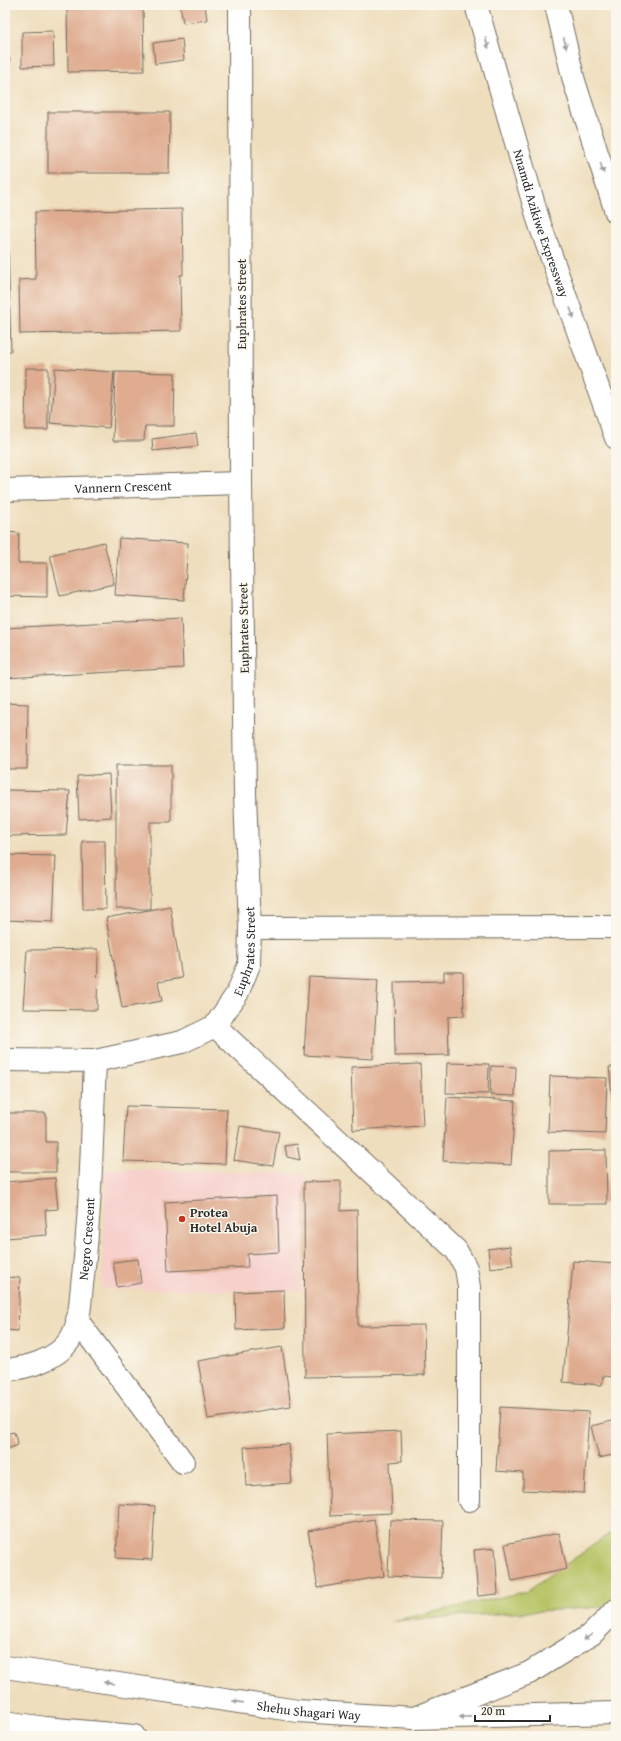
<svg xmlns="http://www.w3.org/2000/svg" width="621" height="1741" font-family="'Gentium Book Plus',serif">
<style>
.built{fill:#f7d0cc}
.green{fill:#b7c466;stroke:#717848}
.building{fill:#dfac90}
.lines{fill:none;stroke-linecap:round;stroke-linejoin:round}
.minor-casing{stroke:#706a5e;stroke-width:24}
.major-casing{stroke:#706a5e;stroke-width:24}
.highway-casing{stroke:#706a5e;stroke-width:24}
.minor{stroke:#fff;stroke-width:22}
.major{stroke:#fff;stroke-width:22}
.highway{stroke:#fff;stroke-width:22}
.oneway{fill:#a0a0a0}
.poi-dot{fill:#c8321e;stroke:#fbf7ec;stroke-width:1.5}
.labels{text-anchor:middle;stroke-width:3;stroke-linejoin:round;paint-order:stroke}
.street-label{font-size:13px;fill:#2b2b2b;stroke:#fbf7ec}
.poi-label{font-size:13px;font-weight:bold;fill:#2b2b2b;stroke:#fbf7ec;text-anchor:start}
</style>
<rect width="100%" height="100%" fill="#fbf7ec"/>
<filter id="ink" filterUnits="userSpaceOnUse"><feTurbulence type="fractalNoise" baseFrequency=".025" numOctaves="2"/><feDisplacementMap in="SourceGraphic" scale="8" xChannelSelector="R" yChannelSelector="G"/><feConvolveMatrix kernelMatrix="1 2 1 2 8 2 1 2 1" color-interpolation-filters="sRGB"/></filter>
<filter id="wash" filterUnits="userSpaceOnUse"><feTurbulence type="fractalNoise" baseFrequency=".012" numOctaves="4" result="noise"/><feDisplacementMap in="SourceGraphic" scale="16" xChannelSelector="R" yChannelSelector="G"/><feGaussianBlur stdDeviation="0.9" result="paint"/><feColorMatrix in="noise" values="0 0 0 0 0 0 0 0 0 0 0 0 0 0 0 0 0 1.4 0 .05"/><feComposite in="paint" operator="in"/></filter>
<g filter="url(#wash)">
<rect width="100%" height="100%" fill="#efdebd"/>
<!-- built -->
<path class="built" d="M106,1169L305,1174L302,1291L102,1289Z"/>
<!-- green -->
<path class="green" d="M616,1529V1606L392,1621L528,1591Z"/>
<g id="blocks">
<!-- building -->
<g class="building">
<path d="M67,5H143L144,71L68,72Z"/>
<path d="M180,5H205L207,20L183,23Z"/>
<path d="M53,31L54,66L22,67V32Z"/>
<path d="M182,39L184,60L155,64L153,43Z"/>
<path d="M5,51L10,60L5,63Z"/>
<path d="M48,112H170L169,173H48Z"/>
<path d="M5,206H7L11,351L5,352Z"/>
<path d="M182,209L183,275H180L181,331L20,334L19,280L36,279L35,212Z"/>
<path d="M26,368H48V430H25Z"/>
<path d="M55,368L114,372L109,428L50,423Z"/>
<path d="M115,372L175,373L174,426H145L144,441H113Z"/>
<path d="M196,433L198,446L153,451L152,439Z"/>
<path d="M5,532L19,533L18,563H47V597L5,596Z"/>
<path d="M119,538L188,543L184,600L115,595Z"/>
<path d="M104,542L114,584L60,596L50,555Z"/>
<path d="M181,618L183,668L5,678V628Z"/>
<path d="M5,703L28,704L27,769H5Z"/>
<path d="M116,765H171V822H150V909H116Z"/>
<path d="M109,774L111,817L79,819L77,776Z"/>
<path d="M5,790L70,791L66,835L5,836Z"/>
<path d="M82,841H105L106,909H83Z"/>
<path d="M5,855L56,856L53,922L5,920Z"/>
<path d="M170,906L182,978L158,982L162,1001L122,1008L106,918Z"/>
<path d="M98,949L97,1010L23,1009L27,950Z"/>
<path d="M444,972H463L464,1016L448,1017L449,1055L395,1056L394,982L444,981Z"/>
<path d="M309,977L378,980L373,1059L304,1055Z"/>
<path d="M447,1063L489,1064L488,1094L446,1093Z"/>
<path d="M420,1064L423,1126L353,1130L351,1067Z"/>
<path d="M491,1066L516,1067L515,1096L490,1095Z"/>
<path d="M609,1067H616V1123H615Z"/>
<path d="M550,1076L607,1078L605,1134L548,1132Z"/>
<path d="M447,1097L515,1101L511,1165L443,1161Z"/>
<path d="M126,1106L227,1109L225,1164L123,1161Z"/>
<path d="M5,1113H46V1142H56V1172H5Z"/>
<path d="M240,1126L279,1132L273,1166L234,1160Z"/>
<path d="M297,1144L300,1160L287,1157L285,1146Z"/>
<path d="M606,1150L607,1204H549V1151Z"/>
<path d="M55,1178L58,1209L45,1210L47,1235L5,1238V1182Z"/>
<path d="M341,1181V1211L357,1210L358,1326L424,1325L425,1375L305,1377L304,1182Z"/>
<path d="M277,1196L279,1252L247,1254L248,1267L168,1271L165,1202Z"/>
<path d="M510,1246L513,1265L490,1268L488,1249Z"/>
<path d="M138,1259L141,1283L117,1287L113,1262Z"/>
<path d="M573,1261L616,1264V1377L603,1376L602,1385L563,1382Z"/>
<path d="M5,1277L20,1278L18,1331L5,1330Z"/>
<path d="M284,1290L285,1328L236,1330L235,1292Z"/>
<path d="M282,1347L291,1406L208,1419L198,1361Z"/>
<path d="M500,1407L589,1412L584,1493L523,1490V1473L496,1471Z"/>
<path d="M616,1420V1466H615L613,1455L599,1458L591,1426Z"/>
<path d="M401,1431L402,1461L390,1462L392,1513L330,1516L327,1434Z"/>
<path d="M14,1432L18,1445L5,1450V1434Z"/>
<path d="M289,1444L292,1483L246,1486L244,1447Z"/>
<path d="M119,1504L155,1506L152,1560L116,1558Z"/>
<path d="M374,1519L384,1576L318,1588L308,1531Z"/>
<path d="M390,1520L443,1521L441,1578L388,1576Z"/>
<path d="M559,1533L567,1569L512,1581L505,1544Z"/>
<path d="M495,1548L498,1594L478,1596L474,1550Z"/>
</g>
</g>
</g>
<g filter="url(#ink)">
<use href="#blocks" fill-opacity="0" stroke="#706a5e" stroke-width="1"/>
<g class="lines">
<!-- minor casing -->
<g class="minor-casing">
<g id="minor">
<path id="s1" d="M5,490L241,483"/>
<path d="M250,928L616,927"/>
<path d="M215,1026L456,1250L466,1268L469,1287V1500"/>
<path id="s2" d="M5,1060L95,1061L182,1042L215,1026L237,994L249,965L250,928L245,794L241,483L240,5"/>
<path d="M77,1320L183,1462"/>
<path id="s3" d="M5,1370C27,1368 56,1360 69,1341C80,1326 80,1303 82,1285C91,1211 92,1136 95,1061"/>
</g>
</g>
<!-- major casing -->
<g class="major-casing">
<g id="major">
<path id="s4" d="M5,1667L298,1711L414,1718L616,1713"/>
<path d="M5,1722L45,1728L134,1736"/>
</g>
</g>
<!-- highway casing -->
<g class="highway-casing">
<g id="highway">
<path id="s5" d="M476,5L539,222L616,438"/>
<path d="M556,5L574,81L616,212"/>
<path d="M414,1718L529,1673L592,1634L616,1610"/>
</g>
</g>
<!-- minor -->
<use href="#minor" class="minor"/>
<!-- major -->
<use href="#major" class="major"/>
<!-- highway -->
<use href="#highway" class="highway"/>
</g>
<!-- one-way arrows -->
<defs><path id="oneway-solid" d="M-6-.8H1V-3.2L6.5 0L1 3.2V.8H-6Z"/></defs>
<g class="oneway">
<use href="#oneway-solid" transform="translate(487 43) rotate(74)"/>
<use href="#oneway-solid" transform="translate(565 43) rotate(77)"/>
<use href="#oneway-solid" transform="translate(602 168) rotate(72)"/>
<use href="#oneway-solid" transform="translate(572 313) rotate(70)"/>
<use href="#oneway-solid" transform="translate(588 1637) rotate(146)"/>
<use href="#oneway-solid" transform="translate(109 1683) rotate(-171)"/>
<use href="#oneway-solid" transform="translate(238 1702) rotate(-172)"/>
<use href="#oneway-solid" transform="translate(465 1717) rotate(179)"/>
</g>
</g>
<!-- markers -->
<circle class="poi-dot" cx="182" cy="1219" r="4"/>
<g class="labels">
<!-- street labels -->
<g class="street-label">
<text dy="5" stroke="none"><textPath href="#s5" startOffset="228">Nnamdi Azikiwe Expressway</textPath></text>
<text transform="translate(241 304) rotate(-90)" y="5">Euphrates Street</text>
<text dy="5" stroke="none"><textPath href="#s1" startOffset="118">Vannern Crescent</textPath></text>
<text transform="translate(243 628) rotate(-91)" y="5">Euphrates Street</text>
<text dy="5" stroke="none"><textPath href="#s2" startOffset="299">Euphrates Street</textPath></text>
<text dy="5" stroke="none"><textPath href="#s3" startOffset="177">Negro Crescent</textPath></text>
<text dy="5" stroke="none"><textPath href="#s4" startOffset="307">Shehu Shagari Way</textPath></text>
</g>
<!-- poi labels -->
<g class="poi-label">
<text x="190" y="1217">Protea<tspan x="190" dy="15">Hotel Abuja</tspan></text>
</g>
</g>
<!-- margin -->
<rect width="621" height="1741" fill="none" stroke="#fbf7ec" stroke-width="20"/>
<!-- scale -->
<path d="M475 1715v6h75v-6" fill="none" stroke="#2b2b2b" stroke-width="2"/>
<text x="481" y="1715" font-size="12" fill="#2b2b2b" stroke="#fbf7ec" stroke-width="3" paint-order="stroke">20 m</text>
</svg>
